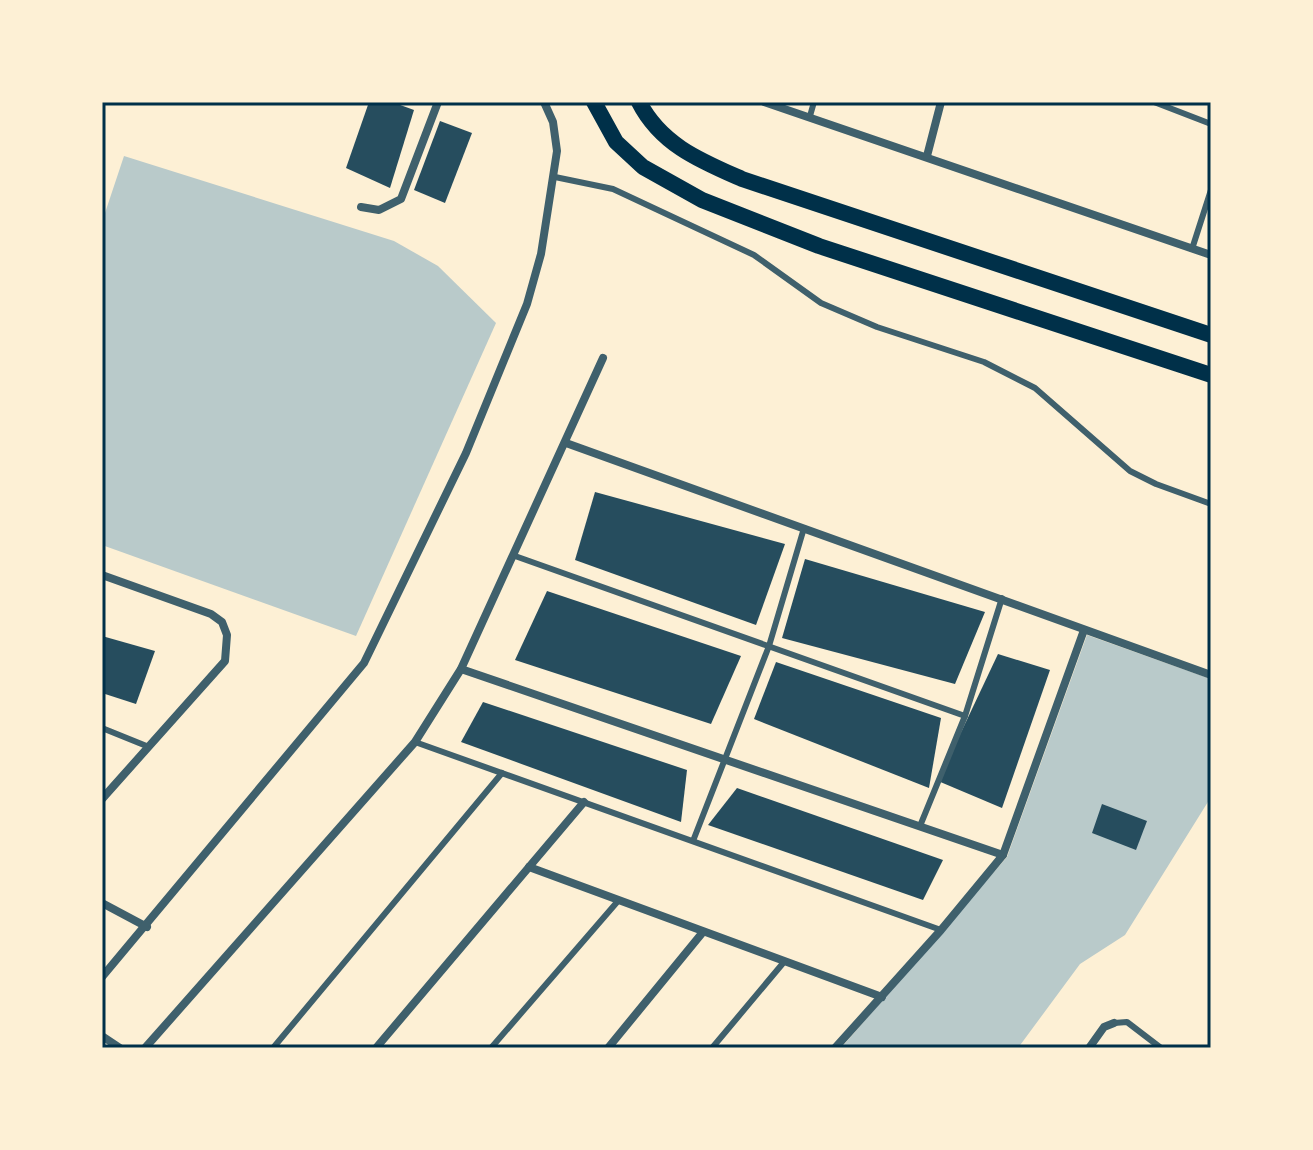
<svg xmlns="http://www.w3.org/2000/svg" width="1313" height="1150" font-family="'Titillium Web',sans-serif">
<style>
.green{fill:#b9caca}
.building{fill:#264d5e}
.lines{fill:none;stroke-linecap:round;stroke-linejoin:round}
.service{stroke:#3f606c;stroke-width:6}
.minor{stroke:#3f606c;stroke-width:8}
.secondary{stroke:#003049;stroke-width:16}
.neatline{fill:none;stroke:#003049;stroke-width:3}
</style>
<rect width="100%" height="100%" fill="#fdf0d5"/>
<!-- green -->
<g class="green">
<path d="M124,156L394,241L438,266L496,323L356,636L102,545V222Z"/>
<path d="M1087,635L1211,679V797L1125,935L1080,964L1018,1048H841L1007,857Z"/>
</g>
<!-- building -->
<g class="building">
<path d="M369,102H392L414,110L390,188L346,168Z"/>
<path d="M440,121L472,133L445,203L414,190Z"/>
<path d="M595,492L785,544L756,625L575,560Z"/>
<path d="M805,559L985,612L955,684L782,638Z"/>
<path d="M547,591L741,656L711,724L515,660Z"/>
<path d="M102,636L155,651L136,704L102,693Z"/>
<path d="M998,654L1050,670L1002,808L938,781Z"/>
<path d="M776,662L941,718L929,788L754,719Z"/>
<path d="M483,702L687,770L681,822L461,742Z"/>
<path d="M737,788L943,860L923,900L708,825Z"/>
<path d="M1102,804L1147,821L1136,850L1092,833Z"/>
</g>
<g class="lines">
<!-- service -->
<g class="service">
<path d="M1154,102L1211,124"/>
<path d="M810,116L814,102"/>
<path d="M555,177L613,189L754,255L821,303L877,327L984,362L1035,388L1130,471L1156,484L1211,504"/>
<path d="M1192,249L1211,190"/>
<path d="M515,556L965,716"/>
<path d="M102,728L149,747"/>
<path d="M415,742L941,930"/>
<path d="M920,826L965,716L1002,598"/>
<path d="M693,841L769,646L804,528"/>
<path d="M1114,1023L1127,1022L1161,1048"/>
<path d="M273,1048L502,773"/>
<path d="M491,1048L618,901"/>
<path d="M712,1048L784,962"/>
</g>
<!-- minor -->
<g class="minor">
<path d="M764,102L1211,255"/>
<path d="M927,156L941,102"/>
<path d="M361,207L379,210L401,199L438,102"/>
<path d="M566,443L1211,675"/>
<path d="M102,575L211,614L222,622L227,635L225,661L102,799"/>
<path d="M461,669L1003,855"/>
<path d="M529,867L882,997"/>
<path d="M102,903L147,927"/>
<path d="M102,977L364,663L466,453L527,304L541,254L557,151L553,122L544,102"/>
<path d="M102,1036L120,1048"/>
<path d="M145,1048L415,742L461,669L603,358"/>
<path d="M376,1048L584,802"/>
<path d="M608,1048L703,932"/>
<path d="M835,1048L941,930L1003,855L1084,630"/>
<path d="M1089,1048L1104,1027L1114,1023"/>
</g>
<!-- secondary -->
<g class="secondary">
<path d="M594,102L616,142L643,167L702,200L819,246L1211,375"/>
<path d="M639,102C661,145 701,161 742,179L1211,335"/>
</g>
</g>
<!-- border -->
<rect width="1313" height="1150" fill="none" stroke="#fdf0d5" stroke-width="208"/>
<rect x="104" y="104" width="1105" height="942" class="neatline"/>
</svg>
